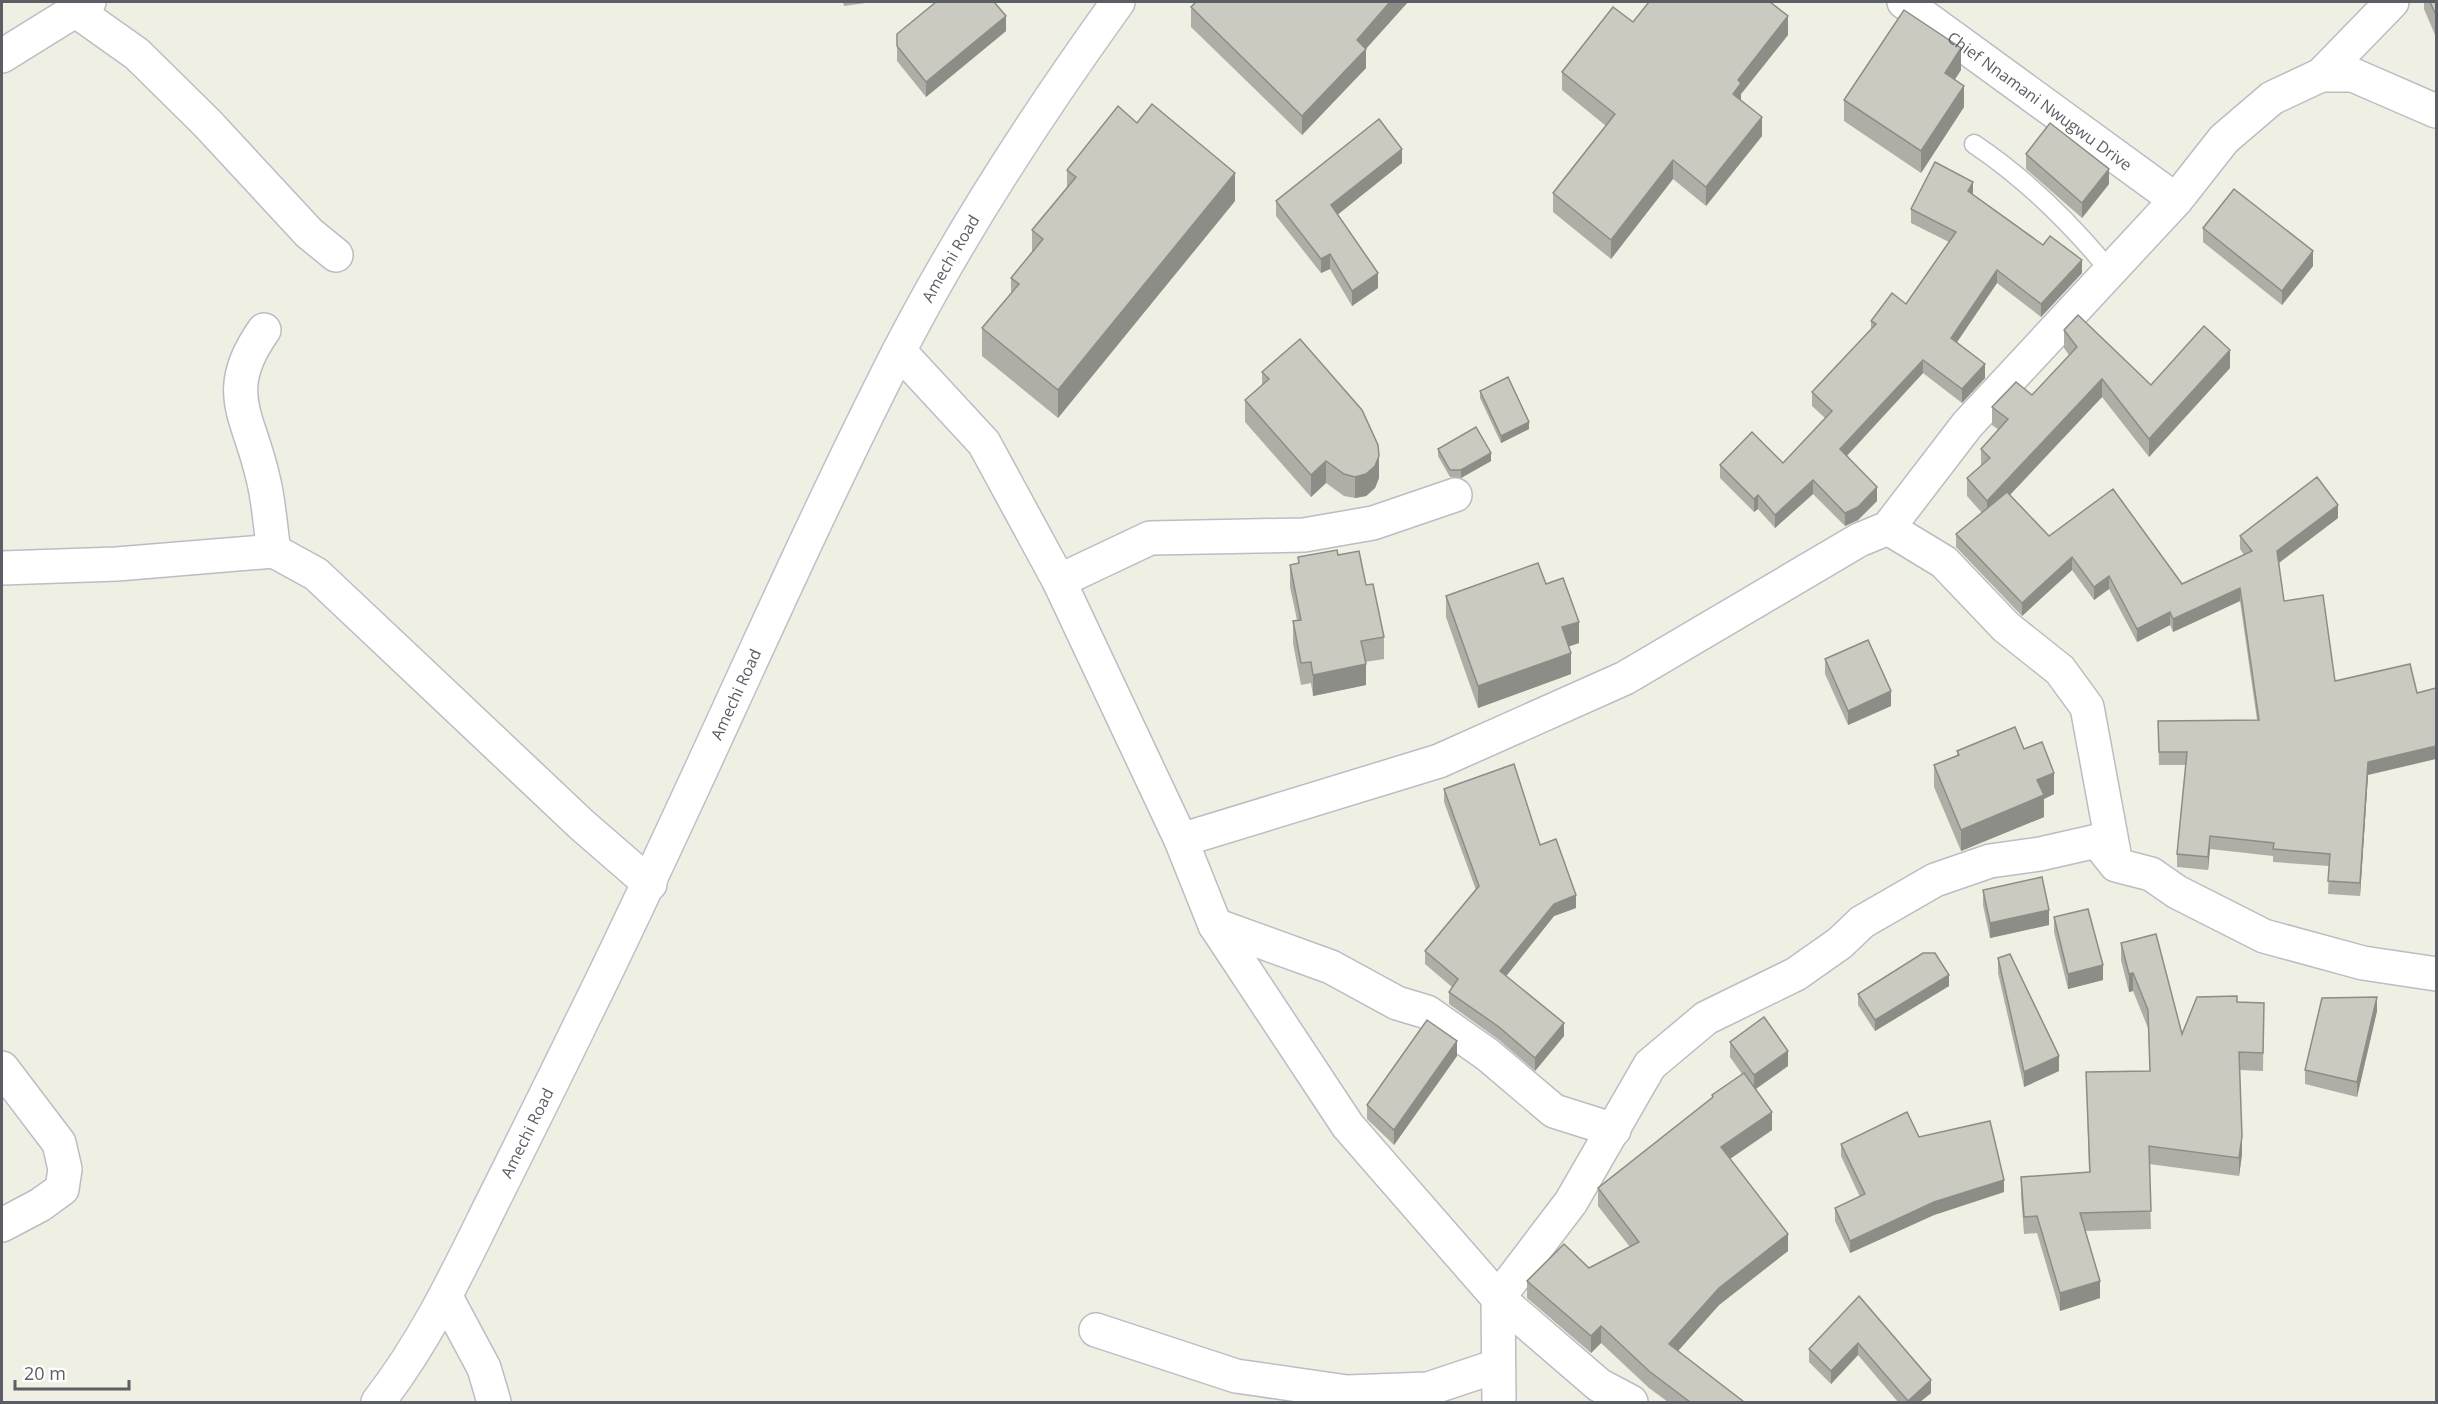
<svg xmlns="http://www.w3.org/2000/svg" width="2438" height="1404" font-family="'Open Sans',sans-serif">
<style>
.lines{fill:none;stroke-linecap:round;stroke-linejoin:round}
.service-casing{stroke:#bcbdc3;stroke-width:21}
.minor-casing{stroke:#bcbdc3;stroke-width:36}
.secondary-casing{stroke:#bfc0c8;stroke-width:36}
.service{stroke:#fff;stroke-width:18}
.minor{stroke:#fff;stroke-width:33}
.secondary{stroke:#fff;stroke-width:33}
.wall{fill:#aeaea6}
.shaded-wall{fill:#8d8d87}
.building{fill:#cacac1;stroke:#8d8d87;stroke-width:1.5}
.labels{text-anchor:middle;stroke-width:5;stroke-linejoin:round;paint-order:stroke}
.street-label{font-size:16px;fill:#5c5e65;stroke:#fff}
</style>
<rect width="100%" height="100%" fill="#efefe4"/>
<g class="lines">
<!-- service casing -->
<g class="service-casing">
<path id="service" d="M1974,144C2026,179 2070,222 2110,271"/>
</g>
<!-- minor casing -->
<g class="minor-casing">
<g id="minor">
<path id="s1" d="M1904,2L2176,200"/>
<path d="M75,10L137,54L207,123L309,233L336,255"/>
<path d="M2,56L89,2"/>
<path d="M2321,75H2353L2436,111"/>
<path d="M264,330C220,392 249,415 263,478C269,501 270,526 274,551"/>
<path d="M899,351L984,443L1059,581L1181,840L1215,925L1348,1126L1498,1298L1599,1385L1631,1402"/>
<path d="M1888,528L1944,562L2006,627L2060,670L2087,707L2116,864"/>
<path d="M2,568L117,564L274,551L316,574L582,825L650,884"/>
<path d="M1059,581L1150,538L1304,535L1373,523L1455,495"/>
<path d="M1181,840L1439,761L1625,678L1859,540L1888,528L1967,425L2176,200L2224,139L2272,98L2321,75L2392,2"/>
<path d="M1215,925L1331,967L1397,1003L1427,1012L1488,1055L1554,1111L1614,1130"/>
<path d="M2,1068L59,1143L65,1169L62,1189L40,1205L2,1225"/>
<path d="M446,1297L484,1368L494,1402"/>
<path d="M1096,1330L1236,1376L1347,1392L1428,1389L1497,1366"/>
<path d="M1499,1402L1498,1298L1571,1202L1650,1065L1706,1018L1796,974L1840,943L1862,922L1935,880L1990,861L2040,854L2097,841L2116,865L2151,874L2177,892L2264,936L2363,963L2436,974"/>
</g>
</g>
<!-- secondary casing -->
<g class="secondary-casing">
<g id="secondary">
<path id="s2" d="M378,1402C424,1343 456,1276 489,1209C520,1147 551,1085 581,1023C691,802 786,573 898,353C961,231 1038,113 1118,2"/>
</g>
</g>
<!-- service -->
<use href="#service" class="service"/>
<!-- minor -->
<use href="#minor" class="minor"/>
<!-- secondary -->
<use href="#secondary" class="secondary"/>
</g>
<!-- wall -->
<g class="wall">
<path d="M843,2H873L844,6Z"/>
<path d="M1196,2H1408L1366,49V68L1302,135L1191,27V7Z"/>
<path d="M2424,2H2436V37L2424,9Z"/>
<path d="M1633,22L1788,35L1741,94V101L1762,136L1706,206L1673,179L1611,259L1553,212V193L1606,126L1562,90V72Z"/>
<path d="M1006,31L926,97L897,61V34Z"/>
<path d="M1961,70L1954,80L1964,107L1921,173L1844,121V100Z"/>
<path d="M1137,123L1235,201L1058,418L982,356V328L1011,293V278L1032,252V230L1067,188V170Z"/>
<path d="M2026,154L2109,184L2082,218L2026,169Z"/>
<path d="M1402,163L1337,215L1378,288L1352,306L1330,269L1321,273L1276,216V201Z"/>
<path d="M1973,195L2082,273L2041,317L1997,283L1957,342L1985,378L1962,403L1923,373L1847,456L1877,501L1858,520L1845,526L1813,494L1775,528L1758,509L1754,512L1720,478V465L1783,463L1825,418L1812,406V392L1871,329V321L1906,304L1949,242L1911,223V209Z"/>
<path d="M2203,228L2313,266L2282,305L2203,242Z"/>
<path d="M2064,330L2151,385L2230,368L2149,457L2102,397L2010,495L2049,536L2182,584L2244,555L2240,549V536L2338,518L2279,563L2284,601L2335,681L2368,775L2360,896L2328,894L2329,866L2273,862V856L2210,849L2208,870L2177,867V854L2186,765H2159L2158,721L2257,720L2240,601L2173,632L2170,625L2137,642L2109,589L2094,600L2072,570L2022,616L1956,547V534L1982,513L1967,496V478L1981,466V449L1999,430L1992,425V407L2032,395L2069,355L2064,348Z"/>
<path d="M1262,372L1379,478L1375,488L1366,496L1355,498L1344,496L1326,483L1311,497L1245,422V400L1262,385Z"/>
<path d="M1480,391L1529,429L1501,443L1480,398Z"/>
<path d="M1438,449L1491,461L1461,478L1450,477L1438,456Z"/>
<path d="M1338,555L1366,585L1384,637V659L1365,662L1366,685L1313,696L1311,683L1301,685L1293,643V621L1297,620L1290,587V565L1298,563V557Z"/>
<path d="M1546,584L1579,643L1569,646L1571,674L1478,708L1446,617V596Z"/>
<path d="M1825,659L1891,706L1848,725L1825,674Z"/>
<path d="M2024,749L2054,794L2044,799V817L1961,851L1934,787V765L1957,755V751Z"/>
<path d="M1444,789L1540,845L1576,908L1554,916L1506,976L1564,1036L1535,1071L1499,1040L1449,1004V992L1452,987L1425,964V951L1476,890L1444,802Z"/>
<path d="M1983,890L2049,925L1990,938L1983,905Z"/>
<path d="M2054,917L2103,980L2068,989L2054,932Z"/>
<path d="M2121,943L2182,1034L2237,1002L2264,1003L2263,1071L2240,1070L2242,1154L2239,1176L2149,1164L2151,1229L2085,1231L2100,1298L2060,1311L2037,1233L2024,1234L2021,1195V1177L2089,1172L2086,1072L2150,1071L2148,1028L2133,991L2129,992L2121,960Z"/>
<path d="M1998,958L2059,1071L2024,1087L1998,973Z"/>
<path d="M1949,986L1875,1031L1858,1005V994Z"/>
<path d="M2377,1011L2357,1097L2305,1084V1070Z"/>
<path d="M1730,1042L1788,1066L1756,1089L1772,1130L1730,1159L1788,1251L1719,1305L1678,1351L1744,1402H1668L1649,1388L1601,1343L1591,1353L1527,1298V1281L1589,1268L1630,1247L1598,1206V1188L1712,1098V1095L1742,1074L1730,1057Z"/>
<path d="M1457,1056L1394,1145L1367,1119V1105Z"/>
<path d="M1919,1137L2004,1192L1934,1215L1850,1253L1835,1221V1208L1860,1197L1841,1156V1144Z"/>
<path d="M1859,1296L1931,1393L1920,1402H1898L1858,1355L1831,1384L1809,1362V1349Z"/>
</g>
<!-- shaded-wall -->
<g class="shaded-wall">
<path d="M1390,2H1408L1361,54L1366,49V68L1302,135V116L1357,40Z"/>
<path d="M1006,16V31L926,97V82Z"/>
<path d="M1788,16V35L1741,94V102L1733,94L1738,80Z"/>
<path d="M1961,48V70L1945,95V73Z"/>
<path d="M1964,86V107L1921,173V151Z"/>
<path d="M1762,117V136L1706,206V187Z"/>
<path d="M1402,149V163L1331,220V205Z"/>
<path d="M1673,160V179L1611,259V240Z"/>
<path d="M2109,169V184L2082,218V203Z"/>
<path d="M1235,173V201L1058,418V390Z"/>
<path d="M1973,182V195L1968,191Z"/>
<path d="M2313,251V266L2282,305V291Z"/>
<path d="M1330,254V269L1321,273V259Z"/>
<path d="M2082,260V273L2041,317V304Z"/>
<path d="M1997,270V283L1951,351V338Z"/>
<path d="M1378,273V288L1352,306V291Z"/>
<path d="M2230,350V368L2149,457V439Z"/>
<path d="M1923,360V373L1840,463V449Z"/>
<path d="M1985,364V378L1962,403V389Z"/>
<path d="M2102,379V397L1987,519V501Z"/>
<path d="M1529,422V429L1501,443V436Z"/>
<path d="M1491,453V461L1461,478V470Z"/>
<path d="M1379,456V478L1375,488L1366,496L1355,498V477Z"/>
<path d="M1326,461V483L1311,497V475Z"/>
<path d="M1813,480V494L1775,528V515Z"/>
<path d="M1877,487V501L1858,520L1845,526V513Z"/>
<path d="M1758,495V509L1754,512V499Z"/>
<path d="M2338,505V518L2277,564V551Z"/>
<path d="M2072,557V570L2022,616V603Z"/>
<path d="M2109,576V589L2094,600V587Z"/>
<path d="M2240,588V601L2173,632V619Z"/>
<path d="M2170,612V625L2137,642V629Z"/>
<path d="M1579,622V643L1562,649V627Z"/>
<path d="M1571,653V674L1478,708V686Z"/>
<path d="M1366,664V685L1313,696V675Z"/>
<path d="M1891,691V706L1848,725V711Z"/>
<path d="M2436,746V759L2368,775L2360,896V883L2368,762Z"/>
<path d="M2054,773V794L2044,799V817L1961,851V830L2037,780Z"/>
<path d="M2210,836V849L2208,870V857Z"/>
<path d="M1576,895V908L1554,916L1500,984V971L1554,904Z"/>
<path d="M2049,910V925L1990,938V923Z"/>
<path d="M2103,965V980L2068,989V974Z"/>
<path d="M2133,973V991L2129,992V974Z"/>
<path d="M1949,975V986L1875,1031V1020Z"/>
<path d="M2377,997V1011L2357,1097V1082Z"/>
<path d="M1564,1023V1036L1535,1071V1058Z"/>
<path d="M1457,1041V1056L1394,1145V1130Z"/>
<path d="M1788,1051V1066L1754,1090V1075Z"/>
<path d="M2059,1056V1071L2024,1087V1072Z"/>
<path d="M1772,1112V1130L1721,1165V1147Z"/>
<path d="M2242,1136V1154L2239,1176V1158Z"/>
<path d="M2004,1180V1192L1934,1215L1850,1253V1241L1934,1202Z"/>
<path d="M1788,1234V1251L1719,1305L1669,1361V1344L1719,1288Z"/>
<path d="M2100,1281V1298L2060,1311V1293Z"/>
<path d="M1601,1326V1343L1591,1353V1336Z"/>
<path d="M1858,1343V1355L1831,1384V1371Z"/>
<path d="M1931,1380V1393L1920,1402H1908V1401Z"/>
</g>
<!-- building -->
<g class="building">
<path d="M936,2H994L1006,16L926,82L897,46V34Z"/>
<path d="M1196,2H1390L1357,40L1366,49L1302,116L1191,7Z"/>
<path d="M1649,2H1770L1788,16L1738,80L1741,83L1733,94L1762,117L1706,187L1673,160L1611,240L1553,193L1615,114L1562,72L1613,7L1633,22Z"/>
<path d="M2430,2H2436V15Z"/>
<path d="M1904,10L1961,48L1945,73L1964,86L1921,151L1844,100Z"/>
<path d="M1152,104L1235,173L1058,390L982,328L1019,284L1011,278L1043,239L1032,230L1076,177L1067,170L1118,106L1137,123Z"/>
<path d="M1379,119L1402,149L1331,205L1378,273L1352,291L1330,254L1321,259L1276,201Z"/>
<path d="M2050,123L2109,169L2082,203L2026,154Z"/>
<path d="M1935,162L1973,182L1968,191L2043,245L2050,236L2082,260L2041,304L1997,270L1951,338L1985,364L1962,389L1923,360L1840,449L1877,487L1858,507L1845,513L1813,480L1775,515L1758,495L1754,499L1720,465L1752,432L1783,463L1832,411L1812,392L1876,324L1871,321L1892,293L1906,304L1956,232L1911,209Z"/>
<path d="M2234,189L2313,251L2282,291L2203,228Z"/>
<path d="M2078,315L2151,385L2204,326L2230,350L2149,439L2102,379L1987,501L1967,478L1990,458L1981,449L2008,419L1992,407L2016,382L2032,395L2077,347L2064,330Z"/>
<path d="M1300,339L1362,410L1378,445L1379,456L1375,466L1366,474L1355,477L1344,474L1326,461L1311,475L1245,400L1269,379L1262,372Z"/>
<path d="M1508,377L1529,422L1501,436L1480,391Z"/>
<path d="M1476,427L1491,453L1461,470H1450L1438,449Z"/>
<path d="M2317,477L2338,505L2277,551L2284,601L2323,595L2335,681L2410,664L2417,693L2436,688V746L2368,762L2360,883L2328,881L2330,854L2273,849L2274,843L2210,836L2208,857L2177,854L2187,752H2159L2158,721L2259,720L2240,588L2173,619L2170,612L2137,629L2109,576L2094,587L2072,557L2022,603L1956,534L2007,492L2049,536L2113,489L2182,584L2252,551L2240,536Z"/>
<path d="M1337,550L1338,555L1359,551L1366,585L1373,584L1384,637L1361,641L1366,664L1313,675L1311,662L1301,663L1293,621L1301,620L1290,565L1299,563L1298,557Z"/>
<path d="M1538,563L1546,584L1563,578L1579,622L1562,627L1571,653L1478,686L1446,596Z"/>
<path d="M1868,640L1891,691L1848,711L1825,659Z"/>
<path d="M2015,727L2024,749L2042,742L2054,773L2037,780L2044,795L1961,830L1934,765L1959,755L1957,751Z"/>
<path d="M1514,764L1540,845L1556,839L1576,895L1554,904L1500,971L1564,1023L1535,1058L1499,1027L1449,992L1458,979L1425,951L1479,886L1444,789Z"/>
<path d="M2042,877L2049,910L1990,923L1983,890Z"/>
<path d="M2088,909L2103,965L2068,974L2054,917Z"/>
<path d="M2156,934L2182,1034L2197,997L2237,996V1002L2264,1003L2263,1053L2239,1052L2242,1136L2239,1158L2149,1146L2151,1211L2080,1213L2100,1281L2060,1293L2037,1216L2024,1217L2021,1177L2090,1172L2086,1072L2150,1071L2148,1010L2133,973L2129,974L2121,943Z"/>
<path d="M1923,953H1935L1949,975L1875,1020L1858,994Z"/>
<path d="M2010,954L2059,1056L2024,1072L1998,958Z"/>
<path d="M2377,997L2357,1082L2305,1070L2322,998Z"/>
<path d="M1764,1017L1788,1051L1754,1075L1730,1042Z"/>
<path d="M1427,1020L1457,1041L1394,1130L1367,1105Z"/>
<path d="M1744,1073L1772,1112L1721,1147L1788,1234L1719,1288L1669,1344L1744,1402H1690L1649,1371L1601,1326L1591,1336L1527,1281L1564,1244L1589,1268L1639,1242L1598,1188L1713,1097L1712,1095Z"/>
<path d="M1907,1112L1919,1137L1990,1121L2004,1180L1934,1202L1850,1241L1835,1208L1865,1194L1841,1144Z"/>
<path d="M1859,1296L1931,1380L1908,1401L1858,1343L1831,1371L1809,1349Z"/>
</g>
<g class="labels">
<!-- street labels -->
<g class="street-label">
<text dy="6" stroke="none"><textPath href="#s1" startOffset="168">Chief Nnamani Nwugwu Drive</textPath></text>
<text dy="6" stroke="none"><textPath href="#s2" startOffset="1280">Amechi Road</textPath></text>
<text dy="6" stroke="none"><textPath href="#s2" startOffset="794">Amechi Road</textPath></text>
<text dy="6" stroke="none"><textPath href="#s2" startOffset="308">Amechi Road</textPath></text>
</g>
</g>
<!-- border -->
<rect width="2438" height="1404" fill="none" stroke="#5c5e65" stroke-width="6"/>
<!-- scale -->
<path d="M15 1380v9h114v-9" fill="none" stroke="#5c5e65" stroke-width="3"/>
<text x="24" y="1380" font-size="18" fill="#5c5e65" stroke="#ffffff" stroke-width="4.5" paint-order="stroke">20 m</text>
</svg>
